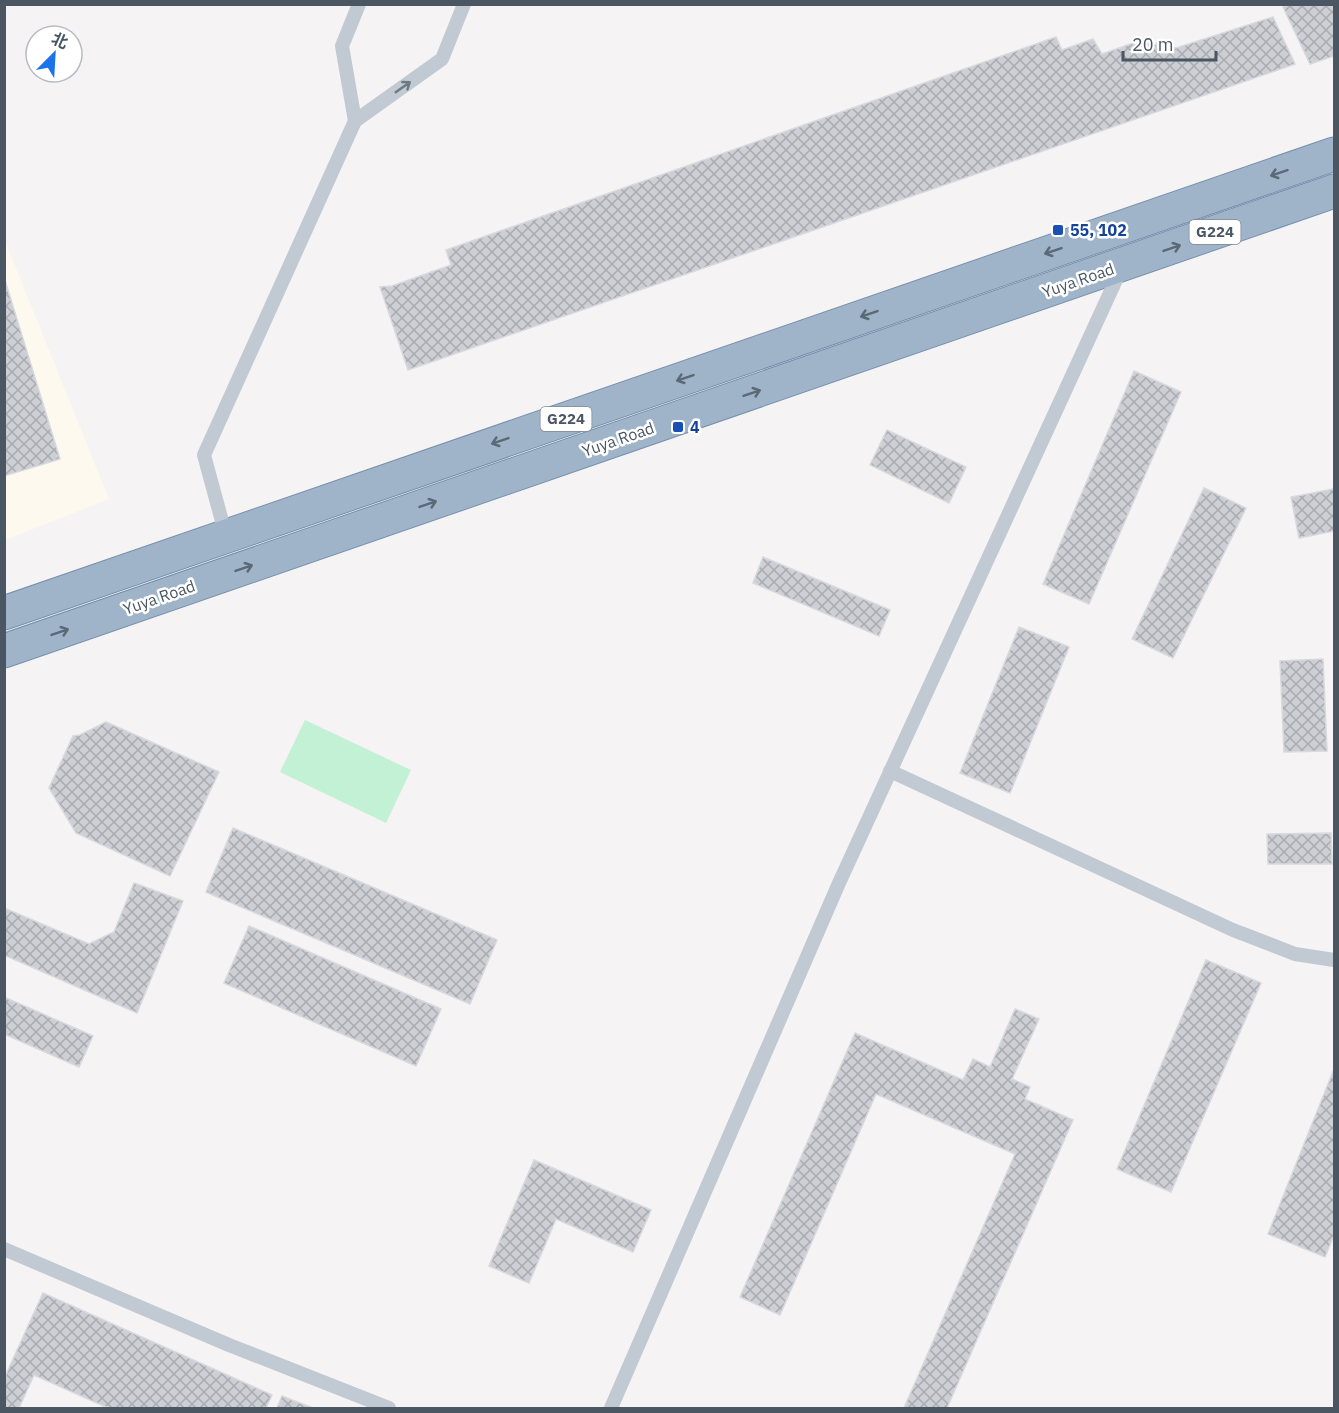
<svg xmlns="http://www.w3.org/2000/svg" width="1339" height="1413" font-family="'IBM Plex Sans','Noto Sans SC',sans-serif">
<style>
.commercial{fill:#fdf9ef}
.pitch{fill:#c3f1d5}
.building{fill:url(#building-cross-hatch);stroke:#d7d9de;stroke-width:1.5}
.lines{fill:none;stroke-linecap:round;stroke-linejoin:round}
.trunk-casing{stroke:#7690ad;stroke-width:35}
.service{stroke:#c1cad2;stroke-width:14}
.trunk{stroke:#9fb4c9;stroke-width:33}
.oneway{stroke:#6e7983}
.oneway2{stroke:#5b6976}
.transit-dot{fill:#1a4fb4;stroke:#fff;stroke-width:2}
.labels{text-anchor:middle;stroke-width:5;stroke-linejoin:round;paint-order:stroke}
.shield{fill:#fff;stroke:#808990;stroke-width:1.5}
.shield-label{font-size:15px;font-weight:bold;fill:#4a5661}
.transit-label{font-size:16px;font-weight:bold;fill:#164399;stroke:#fff;text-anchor:start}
.street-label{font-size:16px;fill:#4a5661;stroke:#fff}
</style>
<defs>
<pattern id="building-cross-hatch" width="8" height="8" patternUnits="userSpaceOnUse" patternTransform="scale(1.5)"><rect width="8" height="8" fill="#cdcfd5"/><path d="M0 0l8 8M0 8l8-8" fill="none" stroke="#a8abb0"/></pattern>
</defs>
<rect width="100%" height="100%" fill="#f5f3f3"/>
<!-- commercial -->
<path class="commercial" d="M4,238L109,499L5,540H4Z"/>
<!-- pitch -->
<path class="pitch" d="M305,720L411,770L386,823L280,772Z"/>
<!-- building -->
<g class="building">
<path d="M1287,4H1334V56L1310,64L1283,7Z"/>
<path d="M1273,17L1295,64L408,370L380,287L392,286L451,265L446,250L1056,37L1062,50L1093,39L1102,54L1139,41L1176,48Z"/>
<path d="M4,277L60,459L4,476Z"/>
<path d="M1134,371L1181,392L1089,604L1043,584Z"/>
<path d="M887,430L966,467L949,503L870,465Z"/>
<path d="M1204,488L1246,508L1173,658L1132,639Z"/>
<path d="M1334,489V531L1299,538L1291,497Z"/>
<path d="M763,557L890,610L879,636L753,583Z"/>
<path d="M1019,627L1069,647L1010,793L960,773Z"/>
<path d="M1323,659L1327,751L1284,752L1280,661Z"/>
<path d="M106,722L219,772L170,876L76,833L49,788L73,736L80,735Z"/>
<path d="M233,828L497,940L470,1004L206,892Z"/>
<path d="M1331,833L1332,864H1268L1267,834Z"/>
<path d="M134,883L183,901L137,1013L4,955V908L89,944L114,932Z"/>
<path d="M249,926L441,1009L416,1066L224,983Z"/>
<path d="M1206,960L1261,983L1171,1192L1117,1169Z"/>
<path d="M4,997L93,1036L79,1067L4,1034Z"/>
<path d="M1015,1009L1039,1019L1012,1079L1030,1087L1025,1099L1073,1120L947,1408H904L1015,1154L876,1094L780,1315L740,1297L855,1033L963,1080L973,1059L990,1067Z"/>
<path d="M1334,1069V1235L1325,1257L1268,1234Z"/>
<path d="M534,1160L651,1210L633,1252L556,1219L529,1283L489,1266Z"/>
<path d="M43,1293L272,1395L266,1408H108L34,1375L19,1408H4V1379Z"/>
<path d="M282,1396L313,1408H277Z"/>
</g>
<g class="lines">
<!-- trunk casing -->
<g class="trunk-casing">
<g id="trunk">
<path d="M4,613L1334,154"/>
<path d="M4,651L1334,191"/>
</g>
</g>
<!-- service -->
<g class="service">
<path d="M355,121L342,46L359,4"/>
<path d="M226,536L204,455L355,121L442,59L464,4"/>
<path d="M890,771L1233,930L1295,954L1334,960"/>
<path d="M4,1249L229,1345L389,1408"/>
<path d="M611,1408L839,883L1121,269"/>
</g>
<!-- trunk -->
<use href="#trunk" class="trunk"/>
</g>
<!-- one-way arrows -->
<defs><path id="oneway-shaft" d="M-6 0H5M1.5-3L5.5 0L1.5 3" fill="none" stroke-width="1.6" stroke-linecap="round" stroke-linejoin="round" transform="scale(1.5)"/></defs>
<use class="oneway" href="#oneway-shaft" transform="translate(403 87) rotate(-35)"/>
<g class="oneway2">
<use href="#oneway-shaft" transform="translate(1279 173) rotate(161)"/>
<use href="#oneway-shaft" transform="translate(1172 248) rotate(-19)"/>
<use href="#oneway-shaft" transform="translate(1053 251) rotate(161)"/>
<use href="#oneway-shaft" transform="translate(869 314) rotate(161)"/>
<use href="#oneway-shaft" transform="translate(685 378) rotate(161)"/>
<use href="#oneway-shaft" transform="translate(752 393) rotate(-19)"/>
<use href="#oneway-shaft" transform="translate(500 441) rotate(161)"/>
<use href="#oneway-shaft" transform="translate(428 504) rotate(-19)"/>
<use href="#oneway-shaft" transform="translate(244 568) rotate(-19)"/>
<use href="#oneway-shaft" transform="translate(60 632) rotate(-19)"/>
</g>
<!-- markers -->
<g class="transit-dot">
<rect x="1052" y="224" width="12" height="12" rx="3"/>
<rect x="672" y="421" width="12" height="12" rx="3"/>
</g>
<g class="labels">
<!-- shield labels -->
<g class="shield">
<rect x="1189.5" y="220" width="51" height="24" rx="4.5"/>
<rect x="540.5" y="407" width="51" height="24" rx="4.5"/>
</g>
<g class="shield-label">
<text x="1215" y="237">G224</text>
<text x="566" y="424">G224</text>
</g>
<!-- transit labels -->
<g class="transit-label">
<text x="1070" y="236">55, 102</text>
<text x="690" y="433">4</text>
</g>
<!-- street labels -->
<g class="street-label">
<text transform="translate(1078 280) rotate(-19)" y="6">Yuya Road</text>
<text transform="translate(618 439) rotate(-19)" y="6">Yuya Road</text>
<text transform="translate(159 597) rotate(-19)" y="6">Yuya Road</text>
</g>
</g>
<!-- border -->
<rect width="1339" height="1413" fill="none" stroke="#4a5661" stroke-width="12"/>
<!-- north arrow -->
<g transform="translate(54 54) rotate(24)"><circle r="28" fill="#ffffff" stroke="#b7bbc0" stroke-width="1.5"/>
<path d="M0-4.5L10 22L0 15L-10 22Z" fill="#1a73e8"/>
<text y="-9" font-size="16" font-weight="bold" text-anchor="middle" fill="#4a5661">北</text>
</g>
<!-- scale -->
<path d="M1123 51v9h93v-9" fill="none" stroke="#4a5661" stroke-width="3"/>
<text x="1132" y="51" font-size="18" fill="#4a5661" stroke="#ffffff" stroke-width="4.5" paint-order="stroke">20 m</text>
</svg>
